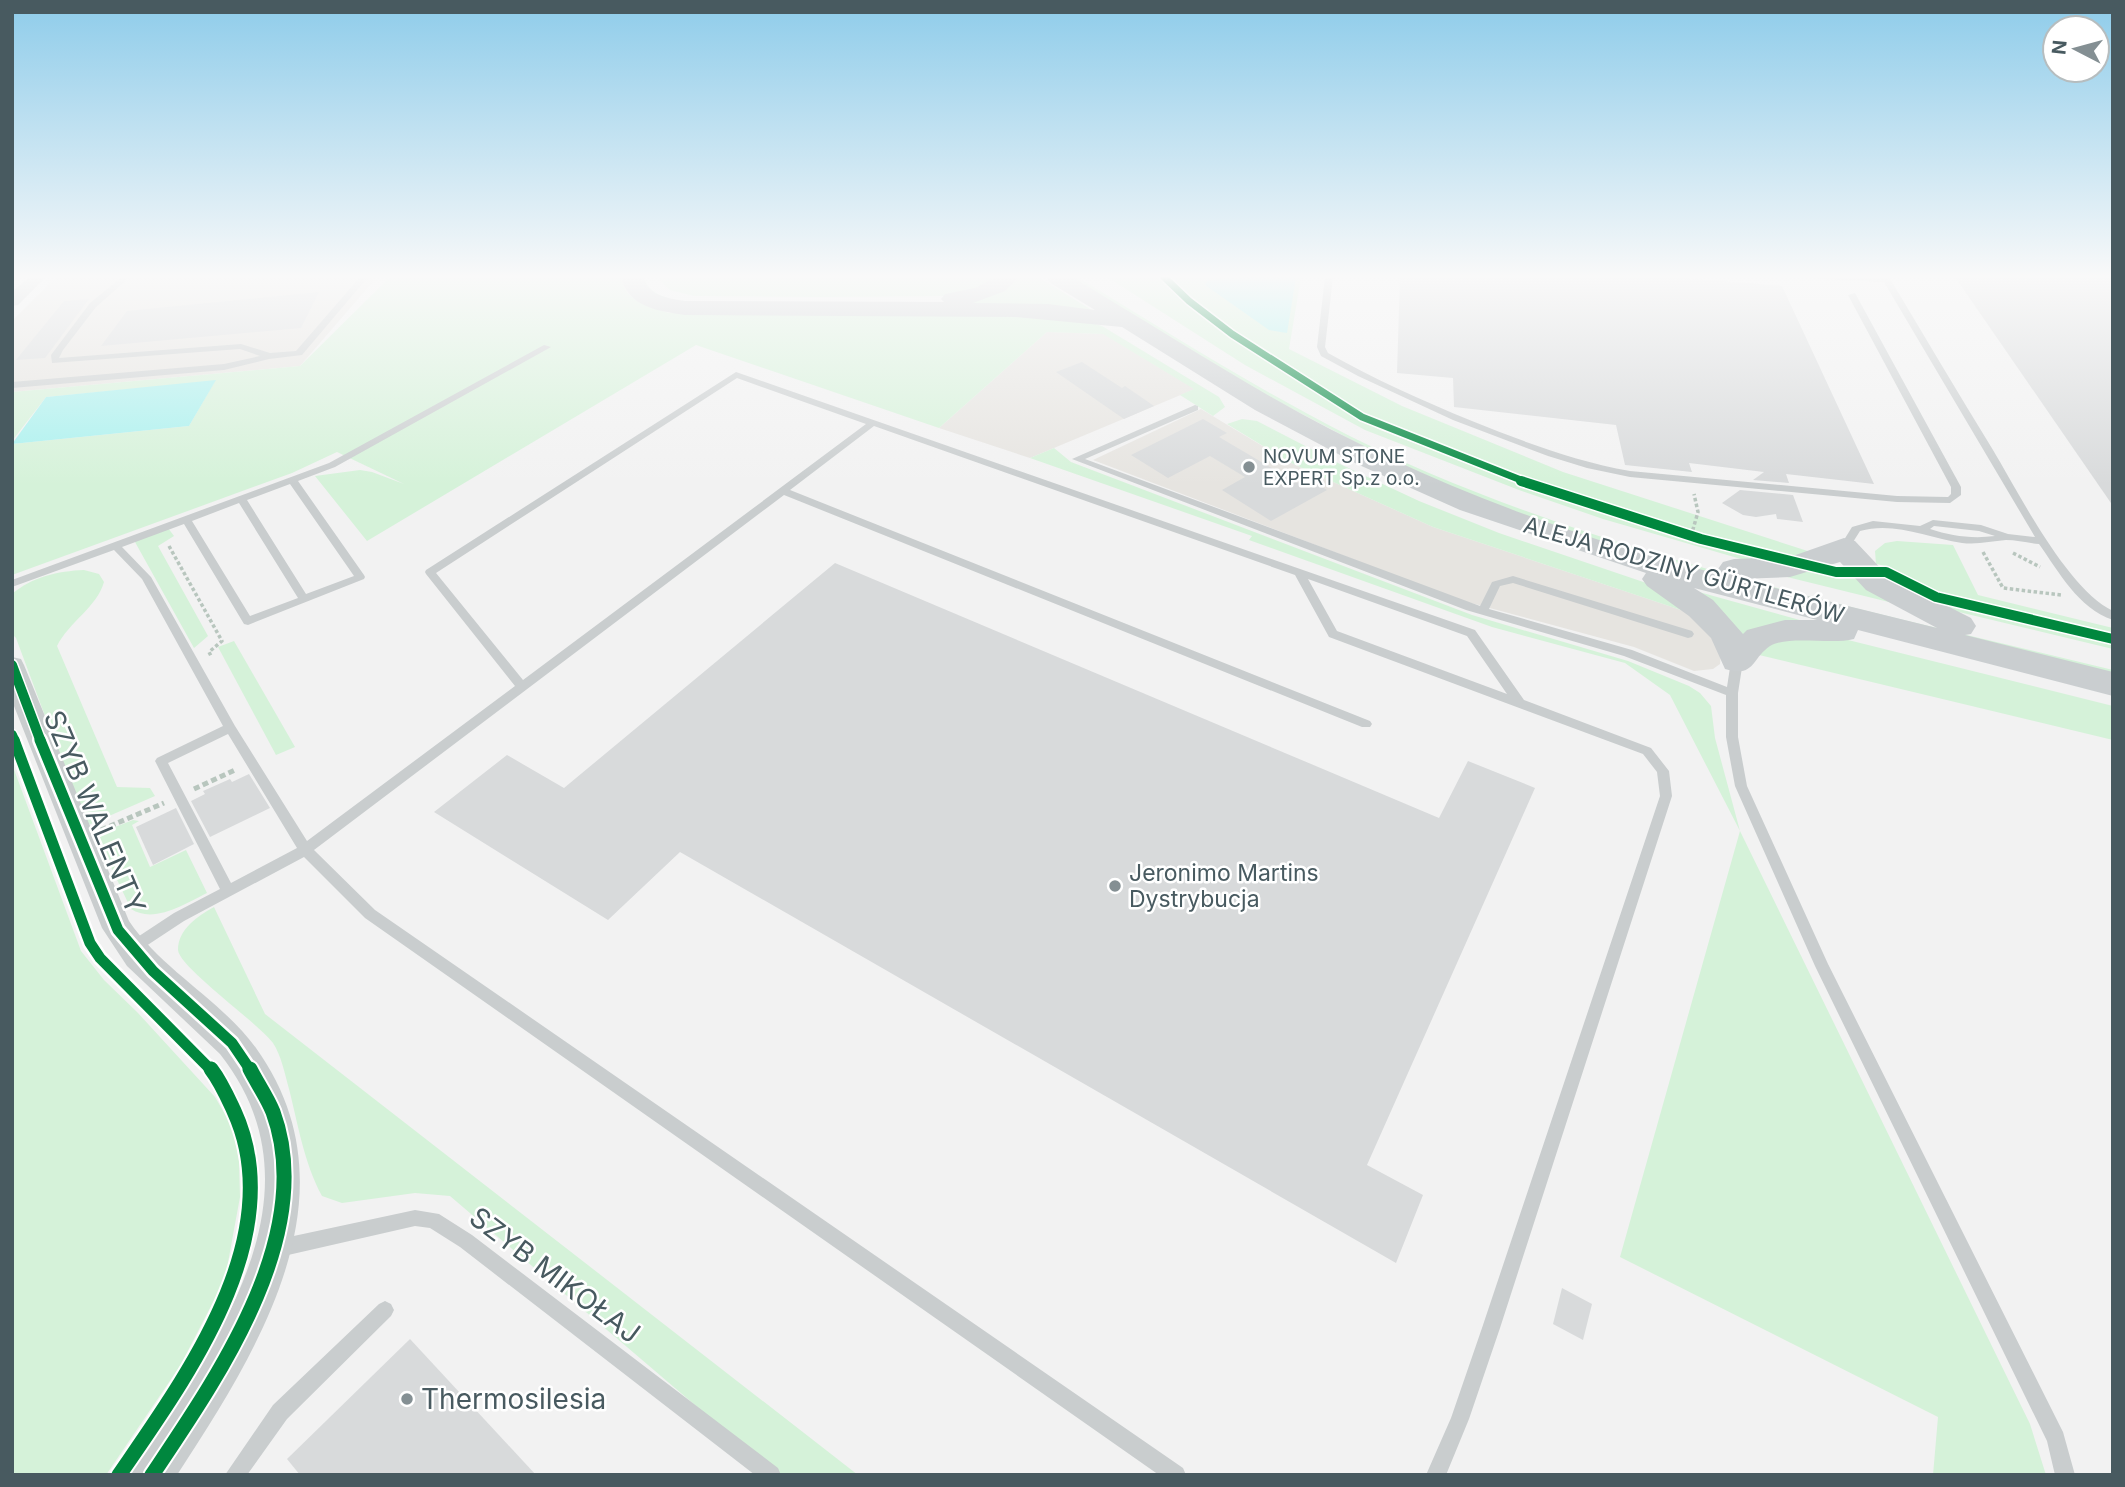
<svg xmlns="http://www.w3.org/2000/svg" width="2125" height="1487" font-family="Inter,sans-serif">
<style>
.commercial{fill:#e6e4e0}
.green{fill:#d5f2d9}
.water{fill:#a8f1ee}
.building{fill:#d8dadb}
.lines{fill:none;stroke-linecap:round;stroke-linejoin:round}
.path-far1{stroke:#b8c6be;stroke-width:3.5;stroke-dasharray:3.5 2.5;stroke-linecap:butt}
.path{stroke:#b8c6be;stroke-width:5;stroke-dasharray:6 3.5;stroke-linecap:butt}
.lane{fill:#c9cdce;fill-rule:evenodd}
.street{fill:#c9cdce;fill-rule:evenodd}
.secondary{fill:#caced0;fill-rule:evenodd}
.cycleway-far3-casing{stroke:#fff;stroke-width:10}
.cycleway-far2-casing{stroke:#fff;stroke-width:13}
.cycleway-far1-casing{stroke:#fff;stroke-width:16}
.cycleway-casing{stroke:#fff;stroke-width:19}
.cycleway-far3{stroke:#00873e;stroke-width:7}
.cycleway-far2{stroke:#00873e;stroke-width:10}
.cycleway-far1{stroke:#00873e;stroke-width:11}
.cycleway{stroke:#00873e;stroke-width:15}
.poi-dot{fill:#848f93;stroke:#fff;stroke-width:2.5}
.labels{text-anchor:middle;stroke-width:5;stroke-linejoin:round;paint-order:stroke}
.far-poi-label{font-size:19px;fill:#485a60;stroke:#fff;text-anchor:start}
.street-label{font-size:23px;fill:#485a60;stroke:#fff}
.poi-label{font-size:23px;fill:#485a60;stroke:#fff;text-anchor:start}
.near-street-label{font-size:28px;fill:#485a60;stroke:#fff}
.near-poi-label{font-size:28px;fill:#485a60;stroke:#fff;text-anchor:start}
</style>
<rect width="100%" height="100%" fill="#f2f2f2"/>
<!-- commercial -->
<g class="commercial">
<path d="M56,277H377L300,366L12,392V321Z"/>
<path d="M1047,332L1104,334L1195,389L1030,458L939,428Z"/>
<path d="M1201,409L1289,462L1433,527L1696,615L1721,652L1720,664L1713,669L1694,671L1634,647L1460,600L1093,460Z"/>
</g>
<!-- green -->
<g class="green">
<path d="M390,277H621C625,302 648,306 669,313L969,314L1081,320L1102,326L1219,397L1225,407L1213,416L1180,395L1194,389L1103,334L1047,332L939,428L696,345L367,541L315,476L360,470L372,472L404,484L337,452L292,473L12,575V444L189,426L215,381L46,397L12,441V392L300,366Z"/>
<path d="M639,277H644C648,294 667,298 682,302L949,303L1013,280L1015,277H1038L1095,312L711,307L661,299L640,282Z"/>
<path d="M658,277H1000L992,284L949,296L821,297L694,296L670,290L662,283Z"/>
<path d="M1067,277H1077C1192,347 1305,420 1429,473C1648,566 1883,614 2113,670V677L1784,596L1566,532L1411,471L1231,377Z"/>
<path d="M1107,277H1160L1188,303L1231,337L1380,430L1581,505L1703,543L1776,561L1741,559L1603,519L1519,490L1365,430L1245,365Z"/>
<path d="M1169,277H1301L1289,349L1402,406L1563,472L1817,554C1766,575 1440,451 1378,422C1354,411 1332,394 1310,380C1261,350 1208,320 1169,277Z"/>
<path d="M1242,419L1257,421L1342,465L1419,501L1499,533L1664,589L1696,615L1433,527L1289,462L1227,424Z"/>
<path d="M1054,448L1071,462L1472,615L1628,661L1689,686L1700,693L1711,706L1715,738L1740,831L2030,1424L2046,1475H1933L1938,1417L1620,1257L1740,831L1670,695L1625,663L1492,627L1249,540L1252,536L1030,458Z"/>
<path d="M168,528L174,536L158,546L208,636L194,648L135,542L141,535Z"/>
<path d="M1897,541L1953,545L1978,595L2113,628V637L1947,597C1929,590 1891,565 1876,564L1875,551L1885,543Z"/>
<path d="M84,570L99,574L104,582C97,607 69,622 57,646L117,787L150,788L155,796L86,826L16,638L12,634V594C32,577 58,571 84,570Z"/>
<path d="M1810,570L1837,579L1861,578L1897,604L1779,575Z"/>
<path d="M1681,587L1818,625L1742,642Z"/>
<path d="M1914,591L1953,605L2113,643V649L1938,607Z"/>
<path d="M1832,636L2113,706V740L1755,654L1773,641Z"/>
<path d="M234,641L295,747L276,755L218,647Z"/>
<path d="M12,764L81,951L104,980L138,1013L215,1097L232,1126L239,1161L240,1197L225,1279L180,1366L106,1475H12Z"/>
<path d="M133,820L139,821L132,825L150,867L186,850L207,893C185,904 154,924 131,909L98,840L105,831Z"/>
<path d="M214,907L265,1014L858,1475H777L450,1196L415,1193L342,1203L322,1196C304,1163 298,1124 289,1089C285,1074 281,1055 273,1043C258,1023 179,967 178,950C178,929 198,916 214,907Z"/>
</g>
<!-- water -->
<g class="water">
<path d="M1239,277H1296L1287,333L1269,330L1205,285L1207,281Z"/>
<path d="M216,380L189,426L12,444L46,397Z"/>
</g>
<!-- building -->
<g class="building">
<path d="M1400,277H1674L1782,286L1874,484L1786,474L1789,483L1753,480L1764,472L1689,463L1692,472L1625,465L1616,425L1454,407L1453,378L1397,373Z"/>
<path d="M1955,277H2113V506Z"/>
<path d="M319,292L301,328L101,346L127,311Z"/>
<path d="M89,299L45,358L16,360L64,301Z"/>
<path d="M1082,362L1122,388L1125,386L1154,406L1124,419L1056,372Z"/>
<path d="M1203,419L1227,433L1219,437L1297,483L1306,478L1327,490L1271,521L1222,490L1245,477L1210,456L1168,478L1131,455Z"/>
<path d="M1740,490L1793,495L1803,522L1777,519L1776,514L1756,517L1743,515L1722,503Z"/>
<path d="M835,563L1439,818L1468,761L1535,788L1367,1165L1423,1195L1396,1263L680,852L608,920L434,812L507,755L564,788Z"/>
<path d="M249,774L270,808L210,837L191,801L205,794L203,791L230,779L232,782Z"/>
<path d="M176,808L194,844L153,865L136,827Z"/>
<path d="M1562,1288L1592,1304L1583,1340L1553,1324Z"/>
<path d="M410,1339L536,1475H300L287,1459Z"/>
</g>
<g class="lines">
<!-- path-far1 -->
<g class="path-far1">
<path d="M1691,536L1698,512L1694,494"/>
<path d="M169,546L222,641L209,652L211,656"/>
<path d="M1983,552L2003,588L2061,595"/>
<path d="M2013,553L2040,567"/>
</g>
<!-- path -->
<g class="path">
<path d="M194,789L237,769"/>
<path d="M101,830L164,803"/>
</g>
<!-- lane -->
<g class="lane">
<path d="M122,277H130L96,307L63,350L59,358L241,344L270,353L296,351L360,277H368L302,355L269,359L224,370L12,388V382L224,364L260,356L240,349L52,363L51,355L90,303Z"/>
<path d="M1325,277H1333L1325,347L1328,353C1374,379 1423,401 1472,421C1524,442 1575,461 1630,471L1897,496L1948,497L1951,494V487L1848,295L1855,293L1961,487V495L1950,503L1897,502L1630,477L1587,468L1548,456L1453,420L1358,376L1321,356L1317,347Z"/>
<path d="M1817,277H1889C1923,334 1958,393 1993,450C2020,495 2067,589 2113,611V620C2078,608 2059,572 2039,544C2028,543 2016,540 2006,540C1991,541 1978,545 1962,543C1928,538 1894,521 1860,531L1848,550H1840L1839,548L1852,527L1873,521L1920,526L1933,520L1981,525L2008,534L2035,537L1884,282L1821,279ZM1934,526L1979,531L1995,536C1972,539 1951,536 1930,529Z"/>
<path d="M544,345L551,347L335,467L298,481L364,575L365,577L364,579L248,625L244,624L184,524L122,547L151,577L235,726L307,841L515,686L426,574L425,572L426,570L736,372L1475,630L1524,700L1651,748L1669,771L1672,796L1500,1328L1469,1419L1446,1475H1426L1451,1418L1482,1328L1660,796L1657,772L1643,754L1329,637L1295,575L874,426L790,490L1370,721L1372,724L1370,727H1362L784,495L314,850L375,910L1183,1468L1186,1475H1159L365,918L304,857L184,921L137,952L132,954L127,952L125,948L127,944L174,913L220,889L155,761L157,758L223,726L142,579L114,550L12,587V580L329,463ZM737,378L866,424L523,680L436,573ZM290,484L354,576L306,594L247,500ZM239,503L298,598L250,616L192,521ZM1308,579L1467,636L1507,694L1337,631ZM228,734L297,848L231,883L168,763Z"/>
<path d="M1195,405L1198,406V410L1085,459L1480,606L1492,582L1513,576L1692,631L1694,634L1692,637L1688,638L1513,583L1500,586L1489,609L1632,650L1727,687L1731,661L1733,658H1741L1743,661L1738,693V737L1747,786L1828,964L2063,1432L2075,1475H2055L2047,1441L1815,966L1735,786L1726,737V695L1624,656L1466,610L1072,459Z"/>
<path d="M415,1210L439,1214L472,1235L778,1468L781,1475H755L460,1247L430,1228L415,1226L275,1258L269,1255L266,1249L269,1243L275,1240Z"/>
<path d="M385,1301L391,1304L394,1310L391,1316L287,1419L247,1475H225L273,1405L379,1304Z"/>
</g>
<!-- street -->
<g class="street">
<path d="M29,277H46L18,305L12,306V292Z"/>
<path d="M12,657L21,659L24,665L129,921C163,971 220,999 256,1048C359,1192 259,1349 177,1475H131L137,1460C218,1342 328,1191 220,1054L127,966L102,928L12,701Z"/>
</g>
<!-- secondary -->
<path class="secondary" d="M621,277H643C649,296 667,298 685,301L944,302L941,299L945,294L975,288L996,277H1019L1005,291L973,303L1048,304L1095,310L1049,282L1046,277H1072C1139,317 1205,359 1273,398C1412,477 1566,536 1722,575L1718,569L1723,562L1734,559L1790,557L1844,538L1855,541L1888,576L1971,618L1976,626L1971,634L1965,635L2113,672V696L1858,630L1854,639C1831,645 1789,635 1770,646C1751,659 1755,678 1725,669L1711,638L1689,616L1647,586L1642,579L1646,573L1460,510L1357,464L1255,410L1122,327L1015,317L685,315C658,311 628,307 621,277ZM1840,562L1866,590L1937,628L1739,579L1790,577ZM1694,588L1702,590L1817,620H1785L1747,630L1743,634L1713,600Z"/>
<!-- cycleway-far3 casing -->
<g class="cycleway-far3-casing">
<path id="cycleway-far3" d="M1164,277L1189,301L1232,334L1362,417L1526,482"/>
</g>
<!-- cycleway-far2 casing -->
<g class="cycleway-far2-casing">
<g id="cycleway-far2">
<path d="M1521,481L1701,539L1836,572H1886L1936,597L2113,639"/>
<path d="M12,665L41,742"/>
<path d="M12,735L15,742"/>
</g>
</g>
<!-- cycleway-far1 casing -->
<g class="cycleway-far1-casing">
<g id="cycleway-far1">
<path d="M14,740L90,943L100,958L212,1071"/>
<path d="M40,740L118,930L153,971L232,1043L251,1071"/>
</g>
</g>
<!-- cycleway casing -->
<g class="cycleway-casing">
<g id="cycleway">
<path d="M119,1475C187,1376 291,1235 234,1111C227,1096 221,1082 211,1069"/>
<path d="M152,1475C217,1378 318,1234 273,1112C267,1097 257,1083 250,1069"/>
</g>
</g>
<!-- cycleway-far3 -->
<use href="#cycleway-far3" class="cycleway-far3"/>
<!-- cycleway-far2 -->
<use href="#cycleway-far2" class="cycleway-far2"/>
<!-- cycleway-far1 -->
<use href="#cycleway-far1" class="cycleway-far1"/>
<!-- cycleway -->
<use href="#cycleway" class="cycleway"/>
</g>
<!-- sky -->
<linearGradient id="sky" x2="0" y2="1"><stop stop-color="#8eccea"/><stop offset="0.57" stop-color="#f9f9f9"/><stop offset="1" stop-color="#f9f9f9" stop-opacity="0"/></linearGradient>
<rect width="2125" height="485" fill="url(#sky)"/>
<!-- markers -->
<g class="poi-dot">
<circle cx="1249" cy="467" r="7"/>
<circle cx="1115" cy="886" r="7"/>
<circle cx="407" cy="1399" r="7"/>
</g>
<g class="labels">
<!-- far-poi labels -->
<g class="far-poi-label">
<text x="1263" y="463">NOVUM STONE<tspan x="1263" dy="22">EXPERT Sp.z o.o.</tspan></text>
</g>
<!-- street labels -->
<g class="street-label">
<text transform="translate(1684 570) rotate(16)" y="8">ALEJA RODZINY GÜRTLERÓW</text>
</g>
<!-- poi labels -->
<g class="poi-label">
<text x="1129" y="881">Jeronimo Martins<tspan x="1129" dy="26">Dystrybucja</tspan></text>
</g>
<!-- near-street labels -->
<g class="near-street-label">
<text transform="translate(95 812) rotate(67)" y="10">SZYB WALENTY</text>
<text transform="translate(555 1275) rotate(37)" y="10">SZYB MIKOŁAJ</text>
</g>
<!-- near-poi labels -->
<g class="near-poi-label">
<text x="421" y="1409">Thermosilesia</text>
</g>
</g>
<!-- border -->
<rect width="2125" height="1487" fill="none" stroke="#485a60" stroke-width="28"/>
<!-- north arrow -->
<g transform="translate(2076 49) rotate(276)"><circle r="33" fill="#ffffff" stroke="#b6bdbf" stroke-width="2"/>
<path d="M0-5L12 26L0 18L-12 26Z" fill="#848f93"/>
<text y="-10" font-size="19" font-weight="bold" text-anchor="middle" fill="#485a60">N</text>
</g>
</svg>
